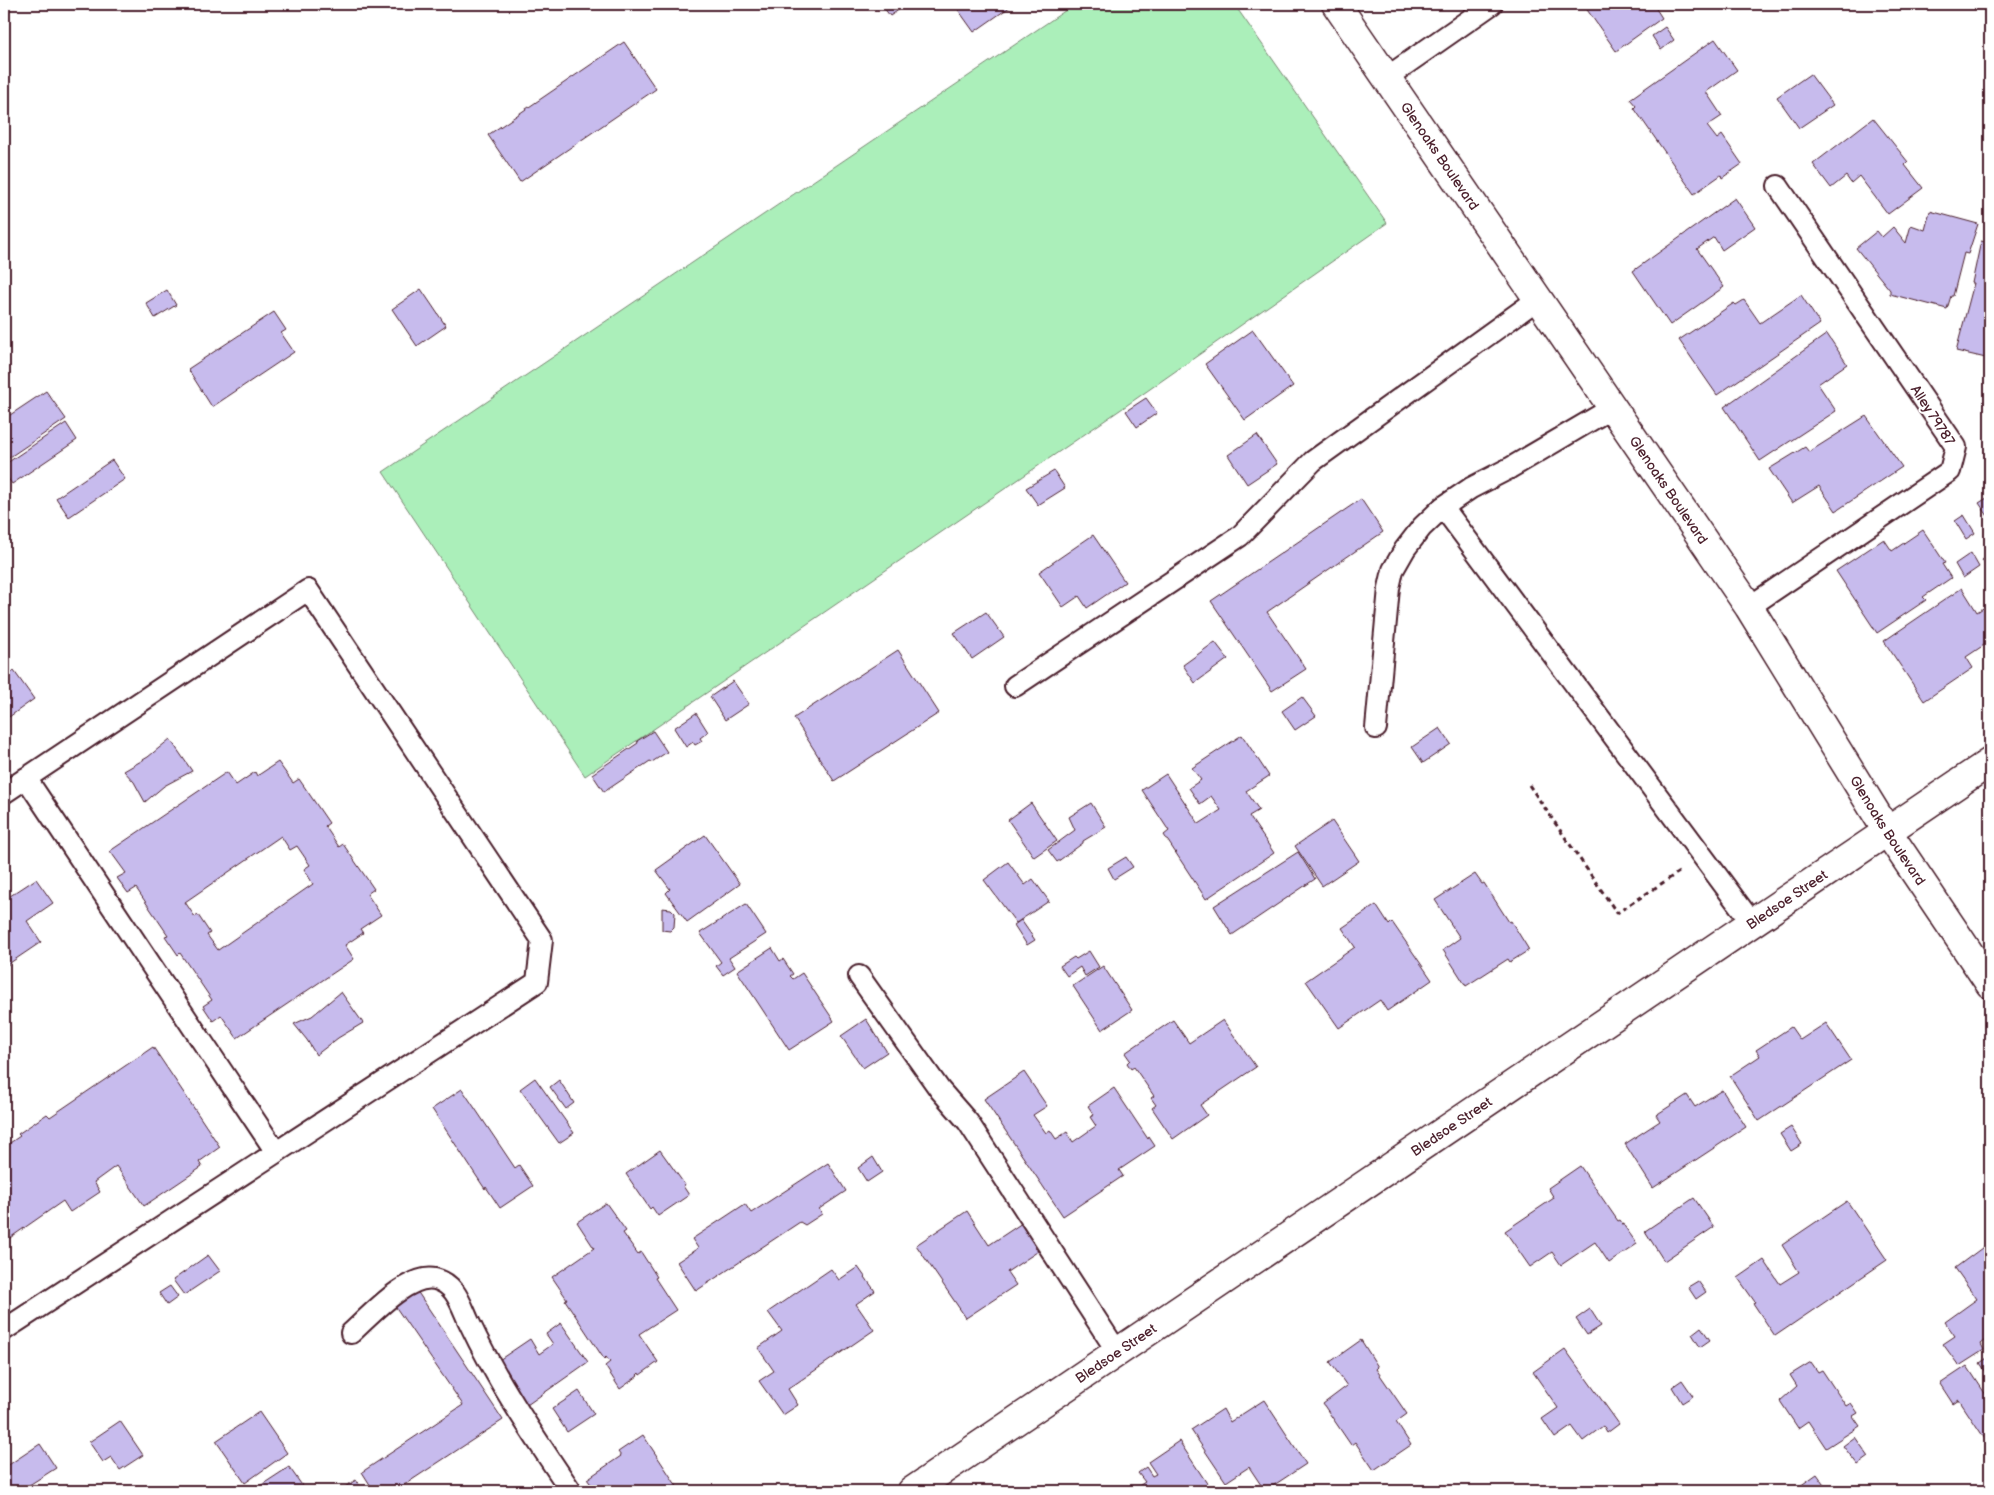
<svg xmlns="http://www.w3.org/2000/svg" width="1994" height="1495" font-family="'Balsamiq Sans',sans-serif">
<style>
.green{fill:#abefba;stroke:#7a8772}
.building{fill:#c7bbed;stroke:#4a1f2b;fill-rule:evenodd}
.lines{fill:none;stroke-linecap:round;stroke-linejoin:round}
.lane-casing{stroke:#4a1f2b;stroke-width:24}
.secondary-casing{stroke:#4a1f2b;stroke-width:31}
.path{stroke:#4a1f2b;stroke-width:3;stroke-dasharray:5 4;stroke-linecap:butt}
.lane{stroke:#fff;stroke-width:20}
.secondary{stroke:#fff;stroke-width:28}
.labels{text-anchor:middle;stroke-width:4;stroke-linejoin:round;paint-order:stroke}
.street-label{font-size:14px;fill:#4a1f2b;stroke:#fff}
</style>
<rect width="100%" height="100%" fill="#fff"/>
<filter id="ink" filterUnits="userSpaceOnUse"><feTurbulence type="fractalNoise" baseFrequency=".02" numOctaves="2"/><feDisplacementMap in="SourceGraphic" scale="10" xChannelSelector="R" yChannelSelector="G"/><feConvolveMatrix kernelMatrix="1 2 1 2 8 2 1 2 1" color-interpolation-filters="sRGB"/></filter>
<g filter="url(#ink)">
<!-- green -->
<path class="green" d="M1075,4H1234L1387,223L1120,410L585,776L383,472Z"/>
<!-- building -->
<g class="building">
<path d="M881,4H907L890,16Z"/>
<path d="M954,4H1014L974,32Z"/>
<path d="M1583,4H1653L1662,18L1616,51Z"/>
<path d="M1665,27L1674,40L1661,50L1652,36Z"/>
<path d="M1715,39L1737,70L1706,92L1722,116L1707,126L1717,139L1722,135L1742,164L1722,178L1721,175L1694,194L1634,108L1636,106L1630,99Z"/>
<path d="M624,42L656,89L520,182L488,135Z"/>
<path d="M1810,74L1833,105L1799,128L1777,97Z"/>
<path d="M1873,118L1908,162L1905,165L1923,188L1888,214L1859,176L1851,183L1846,176L1831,188L1813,164Z"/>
<path d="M1735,198L1755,227L1722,250L1714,237L1697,249L1724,287L1670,325L1633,271Z"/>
<path d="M1930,211L1978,224L1968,254L1964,253L1953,296H1951L1947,309L1890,294V290L1856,248L1877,231L1882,237L1893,227L1906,243L1911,225L1925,230Z"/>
<path d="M1981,241L1990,243V359L1956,351L1974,283H1972Z"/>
<path d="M421,289L446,326L417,346L392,309Z"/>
<path d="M167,290L176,305L155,318L146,303Z"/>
<path d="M1801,295L1820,324L1717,395L1679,340L1734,303L1736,305L1744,300L1760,323Z"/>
<path d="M274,312L286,330L281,333L294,352L212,407L188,369Z"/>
<path d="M1253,330L1293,386L1245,420L1205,364Z"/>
<path d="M1827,334L1847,364L1818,384L1836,411L1760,461L1724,407Z"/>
<path d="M46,391L66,419L4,461V419Z"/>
<path d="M1146,398L1157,413L1137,427L1126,411Z"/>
<path d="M1866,416L1902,467L1836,511L1819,486L1792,503L1769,469L1805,447L1809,452Z"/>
<path d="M66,423L77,440L12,484L4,473V465Z"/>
<path d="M1257,435L1277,464L1247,484L1228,455Z"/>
<path d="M112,460L125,479L69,517L56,498Z"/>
<path d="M1054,471L1065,488L1038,505L1026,488Z"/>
<path d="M1990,496V519L1979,503Z"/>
<path d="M1361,499L1383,532L1267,612L1306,669L1272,691L1211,601Z"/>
<path d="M1964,515L1975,533L1966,539L1955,521Z"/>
<path d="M1923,530L1945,563L1942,564L1951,578L1923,597L1926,600L1877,633L1836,571L1884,539L1892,551Z"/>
<path d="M1093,535L1125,582L1087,608L1079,596L1063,607L1039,572Z"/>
<path d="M1971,553L1979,567L1963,578L1955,564Z"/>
<path d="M1990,555V572L1982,560Z"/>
<path d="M1962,588L1977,612L1988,605L1990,608V622L1987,624L1990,629V641L1966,657L1973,668L1924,701L1884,641Z"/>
<path d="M986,612L1004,637L972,659L954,633Z"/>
<path d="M1215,642L1228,659L1195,683L1183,665Z"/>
<path d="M898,650L939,713L834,781L794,718Z"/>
<path d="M14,671L34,699L9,717L4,710V678Z"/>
<path d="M733,681L749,704L725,720L710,697Z"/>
<path d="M1302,697L1316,716L1295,730L1282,711Z"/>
<path d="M696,713L708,732L700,738L702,741L695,745L693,742L686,747L674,728Z"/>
<path d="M1440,728L1451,744L1423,763L1412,747Z"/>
<path d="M653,731L667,752L652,762L650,761L604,792L592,774L638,743L637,741Z"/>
<path d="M1242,735L1269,776L1246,791L1259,810L1249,816L1274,853L1206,899L1164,835L1169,831L1142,790L1166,774L1199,824L1221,810L1211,796L1200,804L1189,788L1201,780L1192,768Z"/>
<path d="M170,739L192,771L164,786L145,802L134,782L124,771L148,757Z"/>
<path d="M278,762L293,783L299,779L329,823L325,826L339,847L343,844L374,889L367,894L381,915L360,929L363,933L345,945L354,959L237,1038L221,1015L213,1021L203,1006L212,1000L180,953L178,955L165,936L168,935L136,888L128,893L117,878L126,873L110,851L227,772L236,785L255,772L257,776ZM281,836L290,850L297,846L310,865L304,869L313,884L218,950L207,935L210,933L198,915L195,917L185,902Z"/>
<path d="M1031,803L1057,841L1034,857L1008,820Z"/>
<path d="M1091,803L1106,827L1083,841V843L1057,862L1048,850L1075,830L1069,817Z"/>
<path d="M1332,821L1359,861L1322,886L1295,846Z"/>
<path d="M705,835L740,884L687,922L666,893L670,889L656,870Z"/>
<path d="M1298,852L1315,879L1232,935L1214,906Z"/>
<path d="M1126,857L1133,867L1114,879L1108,868Z"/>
<path d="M1008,862L1025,885L1033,879L1049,901L1016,923L984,880Z"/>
<path d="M1475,874L1482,884L1484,883L1509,922L1511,921L1529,950L1510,962L1508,959L1466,986L1443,950L1460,938L1435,900Z"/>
<path d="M36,879L53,903L27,921L41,942L4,967V900Z"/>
<path d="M746,904L766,934L729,958L735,967L723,975L716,966L721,962L700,933Z"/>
<path d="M1376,905L1389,925L1392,922L1432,980L1387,1011L1380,1000L1339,1028L1306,981L1355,947L1342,928Z"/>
<path d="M662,908L671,909L675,913L674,927L670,931L662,930Z"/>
<path d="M1021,920L1035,940L1027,945L1014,925Z"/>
<path d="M772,948L780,961L783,959L793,974L790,976L793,979L802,973L834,1021L789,1050L737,971Z"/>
<path d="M1089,951L1099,967L1085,976L1080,967L1067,976L1060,966L1074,957L1076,959Z"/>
<path d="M1103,966L1132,1010L1102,1030L1073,986Z"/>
<path d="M341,992L363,1023L338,1038L316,1055L307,1040L294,1024L312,1016Z"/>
<path d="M866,1019L887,1052L863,1068L841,1036Z"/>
<path d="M1173,1020L1189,1043L1223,1020L1256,1067L1200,1105L1207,1115L1173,1139L1152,1108L1156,1105L1151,1098L1154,1096L1134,1067L1131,1069L1127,1063L1130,1060L1125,1053Z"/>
<path d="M1826,1023L1851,1060L1759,1121L1730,1076L1760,1056L1756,1050L1791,1027L1800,1040Z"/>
<path d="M153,1047L220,1147L199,1162L202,1167L144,1206L116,1166L94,1182L100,1192L70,1212L63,1201L4,1242V1147L20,1136L18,1134L47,1114L50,1117Z"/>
<path d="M1024,1072L1047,1106L1033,1115L1046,1133L1050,1130L1056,1139L1067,1132L1073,1142L1096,1126L1090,1117L1094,1115L1088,1106L1114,1088L1148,1139L1149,1137L1155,1146L1119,1170L1123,1176L1063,1216L984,1099Z"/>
<path d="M535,1078L574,1133L559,1143L520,1089Z"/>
<path d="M559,1080L574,1103L566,1109L550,1087Z"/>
<path d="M462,1089L515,1168L519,1165L533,1186L500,1208L486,1187L485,1189L432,1109Z"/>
<path d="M1722,1090L1746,1127L1653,1188L1625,1144L1660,1121L1656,1115L1687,1095L1695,1107Z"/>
<path d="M1791,1127L1802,1144L1791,1151L1780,1134Z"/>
<path d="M660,1150L685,1185L683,1186L689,1195L658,1216L652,1207L650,1209L626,1174Z"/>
<path d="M873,1157L882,1172L867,1182L858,1168Z"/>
<path d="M828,1163L846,1191L819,1209L822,1214L805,1225L800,1222L696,1291L677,1262L698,1248L692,1239L745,1204L751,1213Z"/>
<path d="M1580,1166L1618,1221L1620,1220L1637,1244L1609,1263L1595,1242L1561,1265L1552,1252L1530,1267L1505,1231L1554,1198L1548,1188Z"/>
<path d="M1694,1198L1714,1227L1664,1261L1645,1231Z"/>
<path d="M1847,1201L1887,1260L1775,1336L1753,1303L1755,1302L1738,1278L1764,1260L1780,1284L1799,1272L1782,1245Z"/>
<path d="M606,1203L626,1231L623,1233L638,1254L641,1252L657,1277L655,1278L676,1310L639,1334L658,1362L640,1375L639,1373L637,1375L638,1376L620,1389L605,1366L610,1362L606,1357L604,1359L565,1300L567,1299L552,1277L594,1248L577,1222Z"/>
<path d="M967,1211L989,1245L1025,1221L1043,1248L1007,1272L1016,1285L966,1318L916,1245Z"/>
<path d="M1990,1242V1330L1987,1332L1990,1337L1981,1344L1984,1350L1959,1366L1943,1344L1955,1336L1945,1322L1977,1299L1955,1268Z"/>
<path d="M208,1255L220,1271L184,1295L173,1280Z"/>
<path d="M858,1267L875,1291L856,1304L874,1330L788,1389L798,1405L783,1415L759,1381L774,1371L758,1348L782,1331L768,1312L831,1269L839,1280Z"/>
<path d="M1698,1281L1706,1292L1696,1299L1688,1287Z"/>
<path d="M170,1286L178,1297L167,1305L159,1293Z"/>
<path d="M417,1291L503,1420L395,1491H374L362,1472L463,1405L395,1306Z"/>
<path d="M1590,1309L1601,1326L1587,1335L1576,1319Z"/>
<path d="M561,1323L588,1362L527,1405L507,1376L509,1374L499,1360L530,1339L539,1354L553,1344L546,1334Z"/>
<path d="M1701,1327L1710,1340L1700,1347L1692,1334Z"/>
<path d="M1361,1340L1378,1367L1376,1369L1407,1414L1396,1422L1411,1445L1374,1470L1355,1442L1351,1445L1323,1404L1347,1386L1330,1362Z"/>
<path d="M1565,1349L1619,1424L1607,1433L1603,1426L1583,1441L1572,1426L1555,1438L1542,1419L1558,1408L1533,1372Z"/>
<path d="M1990,1356V1378L1980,1363Z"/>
<path d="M1811,1362L1818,1372L1822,1370L1846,1406L1851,1403L1858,1413L1853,1416L1860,1426L1826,1448L1808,1421L1798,1428L1780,1401L1797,1386L1790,1375Z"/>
<path d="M1967,1366L1990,1401V1436L1985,1439L1959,1400L1953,1404L1940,1384Z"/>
<path d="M1682,1380L1693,1396L1682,1403L1672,1387Z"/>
<path d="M579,1391L594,1414L567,1432L552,1409Z"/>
<path d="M1264,1400L1306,1464L1265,1491L1249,1467L1226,1482L1191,1430L1223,1409L1230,1422Z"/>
<path d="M259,1412L287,1453L245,1483L216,1441Z"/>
<path d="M120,1421L143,1455L120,1470L111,1457L103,1462L89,1442Z"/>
<path d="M643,1435L680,1491H591L590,1489L593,1487L587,1479L621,1456L618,1452Z"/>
<path d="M1855,1437L1869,1457L1858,1465L1843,1446Z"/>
<path d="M1179,1441L1212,1491H1131L1145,1482L1138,1473L1146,1467L1152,1476L1156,1474L1148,1462Z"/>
<path d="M40,1444L56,1468L23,1489L25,1491H4V1462L7,1466Z"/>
<path d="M289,1467L306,1491H253L263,1484Z"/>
<path d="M1817,1474L1829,1491H1793Z"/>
<path d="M356,1480L363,1491H341L340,1490Z"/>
</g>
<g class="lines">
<!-- lane casing -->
<g class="lane-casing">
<g id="lane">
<path d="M1386,78L1492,4"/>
<path d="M1443,507L1753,924"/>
<path d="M1749,607L1950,471L1956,447L1778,186"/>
<path d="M1015,686L1240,536L1313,461L1538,299"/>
<path d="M1376,728L1389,588L1393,570L1405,549L1422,527L1443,507L1471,488L1510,468L1612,408"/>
<path d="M26,778L276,1152"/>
<path d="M4,793L308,590L542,940L537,982L4,1330"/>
<path d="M859,976L940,1090L968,1122L1118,1353"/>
<path d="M351,1333C369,1317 408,1273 435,1279C456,1284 461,1305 469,1322C497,1382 534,1436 571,1491"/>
</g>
</g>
<!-- secondary casing -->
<g class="secondary-casing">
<g id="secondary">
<path id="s1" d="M1336,4L1749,607L1887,831L1990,984"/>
<path id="s2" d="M912,1491L1990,762"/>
</g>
</g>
<!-- path -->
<path class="path" d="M1529,785L1617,913L1679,872"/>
<!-- lane -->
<use href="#lane" class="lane"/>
<!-- secondary -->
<use href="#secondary" class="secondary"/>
</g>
</g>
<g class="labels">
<!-- street labels -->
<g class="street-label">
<text dy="5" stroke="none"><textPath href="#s1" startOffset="184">Glenoaks Boulevard</textPath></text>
<text transform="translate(1933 415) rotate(57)" y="5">Alley 79787</text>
<text dy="5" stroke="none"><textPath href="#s1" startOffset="589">Glenoaks Boulevard</textPath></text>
<text dy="5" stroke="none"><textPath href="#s1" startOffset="994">Glenoaks Boulevard</textPath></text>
<text dy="5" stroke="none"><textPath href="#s2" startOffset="1056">Bledsoe Street</textPath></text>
<text dy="5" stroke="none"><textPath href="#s2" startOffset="651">Bledsoe Street</textPath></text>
<text dy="5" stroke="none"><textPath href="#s2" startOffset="246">Bledsoe Street</textPath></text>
</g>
</g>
<!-- margin -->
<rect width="1994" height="1495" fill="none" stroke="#fff" stroke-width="20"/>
<rect x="10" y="10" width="1974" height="1475" fill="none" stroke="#4a1f2b" stroke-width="2" filter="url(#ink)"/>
</svg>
